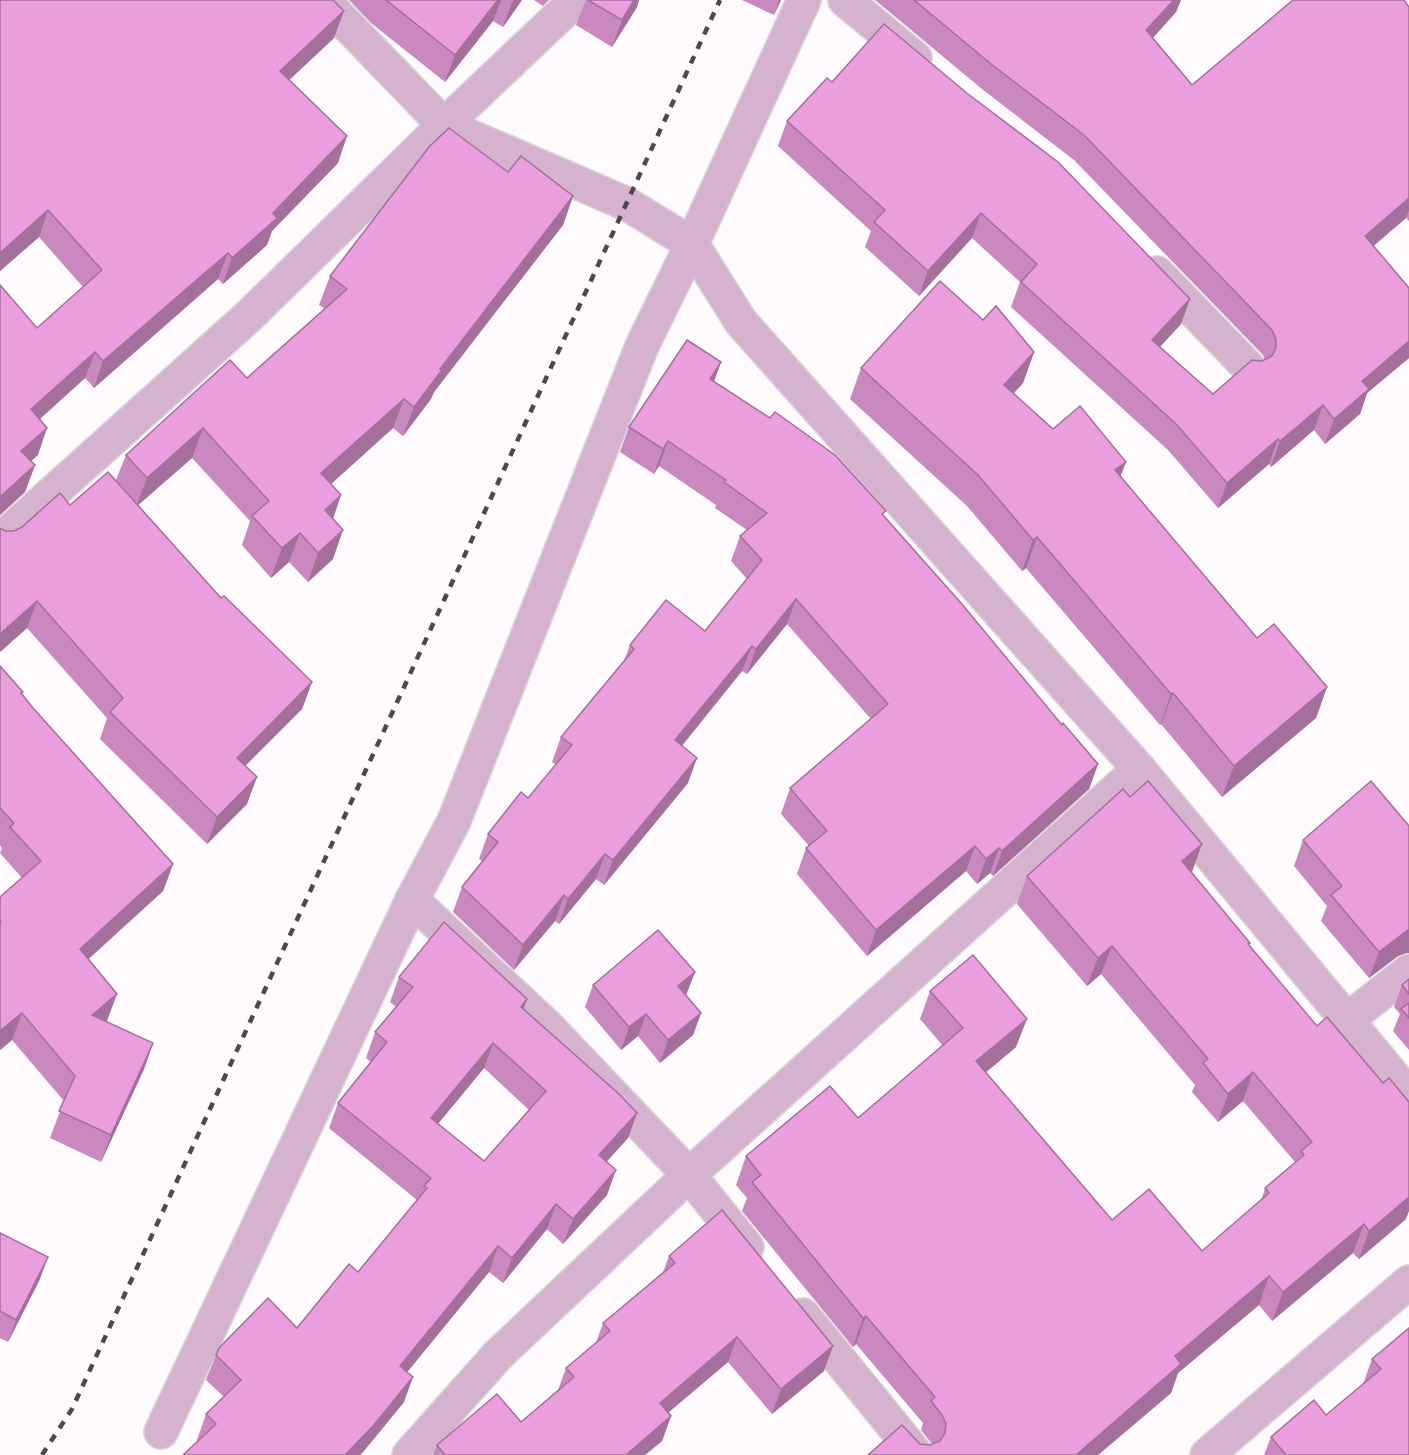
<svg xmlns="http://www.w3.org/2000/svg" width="1409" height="1455" font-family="'Golos Text',sans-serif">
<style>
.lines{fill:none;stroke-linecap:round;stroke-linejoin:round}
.minor-casing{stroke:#dad6d9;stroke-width:36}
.minor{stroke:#d5b3cf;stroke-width:33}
.rail{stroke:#4e474d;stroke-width:4.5;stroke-dasharray:8 8;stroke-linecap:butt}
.wall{fill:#c988be;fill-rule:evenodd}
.shaded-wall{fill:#a46f9b}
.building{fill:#ea9edd;stroke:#a46f9b;stroke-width:1.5;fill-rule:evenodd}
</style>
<rect width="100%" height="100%" fill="#fefafd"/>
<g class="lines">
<!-- minor casing -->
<g class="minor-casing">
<g id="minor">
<path d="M323,0L444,125L627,204L692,244L741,322L1139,769L1409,1095"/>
<path d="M845,0L915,58"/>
<path d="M1157,273L1249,368"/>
<path d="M0,540L249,316L444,125L576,0"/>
<path d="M412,900L548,1027L689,1175L747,1247"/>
<path d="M1347,1020L1409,971"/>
<path d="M803,1315L917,1455"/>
<path d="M161,1432L412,900L454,821L642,346L692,244L804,0"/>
<path d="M409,1455L498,1355L689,1175L1139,769"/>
<path d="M1207,1455L1409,1282"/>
</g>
</g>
<!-- minor -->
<use href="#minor" class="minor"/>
<!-- rail -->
<path class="rail" d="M42,1455L72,1409L720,0"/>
</g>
<!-- wall -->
<g class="wall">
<path d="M0,0L334,38L289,80L338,163L272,231L267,245L223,284L218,279L94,388L85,378L40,419L38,455L31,461L35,465L25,492L0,515V285L37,328L83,287L39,237L0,271Z"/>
<path d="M349,0H522L503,27L493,21L445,82L371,23Z"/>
<path d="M534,0H549L543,6Z"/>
<path d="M586,0H639L637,7L612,47L576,25Z"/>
<path d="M742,0H781L774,15Z"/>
<path d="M875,0H1181L1176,12L1153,38L1192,85L1409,7V221L1406,218L1373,246L1409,288V358L1367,393L1360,414L1325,444L1314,430L1271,467L1269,464L1218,508L1168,450L1011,307L1020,282L972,238L919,296L865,247L871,231L778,146L787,121L832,82L1181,324L1160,347L1213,394L1265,360L1263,355L1074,160L982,89Z"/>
<path d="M508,172L573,196L563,225L434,392L431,399L403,436L393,428L331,484L333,519V559L308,582L289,562L271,578L242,545L250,521L192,458L138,505L221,598L312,682L302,709L245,766L247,804L207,844L100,739L107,718L27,628L0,652V528L5,531H14L70,505L116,480L126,455L247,378L325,309L319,305L330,276Z"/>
<path d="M983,320L1034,352L1023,383L1013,394L1053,429L1126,462L1120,476L1257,638L1327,687L1316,718L1222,797L1161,724L1160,725L1026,568L1022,571L967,506L850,399L861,368Z"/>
<path d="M721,362L714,381L884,516L1062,725L1098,764L1089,789L993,876L990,873L977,884L966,871L867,956L797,874L806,848L809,846L781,814L790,788L871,719L787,624L747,674L742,671L682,746L688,783L604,885L596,879L559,924L555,921L514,970L453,912L462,887L482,861L479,859L488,834L528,798L556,765L552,762L561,737L624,661L630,645L705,631L747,579L731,561L740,536L747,530L715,508L716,505L659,466L654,474L620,452L629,427Z"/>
<path d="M0,666L33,708L173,864L163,891L88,959L107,1021L106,1022L153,1043L144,1069L101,1162L50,1138L64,1101L12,1040L0,1050V897L22,878L0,853L2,848L0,845Z"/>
<path d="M1409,826V953H1406L1398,956L1369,978L1321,921L1327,906L1294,866L1303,840Z"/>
<path d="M1192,872L1249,945L1406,1219L1359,1259L1353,1253L1272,1321L1259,1305L1178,1373L1171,1393L1098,1455H868L920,1444L930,1445L932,1444L921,1430L923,1423L856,1344L853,1347L742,1211L747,1198L736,1185L746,1156L858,1118L943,1046L920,1019L930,991L1016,1047L986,1072L1112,1220L1202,1251L1261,1201L1265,1188L1295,1162L1243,1101L1218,1122L1192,1092L1195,1085L1101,974L1087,986L1017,904L1027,876Z"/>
<path d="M695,972L686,995L701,1013L693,1035L660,1063L638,1036L621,1050L585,1007L593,985Z"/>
<path d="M399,977L523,1009L637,1113L628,1138L607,1161V1195L563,1244L547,1229L503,1283L489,1272L407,1372L404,1402L360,1455H183L198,1441L197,1440L206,1414L224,1397L206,1380L216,1355L297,1328L358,1272L417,1200L329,1128L338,1103L371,1062L366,1058L375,1032L396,1007L390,1002ZM484,1068L529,1110L484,1161L438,1124Z"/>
<path d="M1409,979V1050L1393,1031L1400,1014L1394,1007L1402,985Z"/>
<path d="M0,1233L40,1279L8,1342L0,1338Z"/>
<path d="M669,1256L824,1371L772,1414L728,1362L668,1413L671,1416L662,1441L645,1455H433L437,1445L521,1422L558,1390L566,1368L596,1343L603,1323L663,1272Z"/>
<path d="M1409,1328V1455H1264L1271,1437L1326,1415L1363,1384L1372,1359Z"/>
</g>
<!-- shaded-wall -->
<g class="shaded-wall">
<path d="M498,0H501L493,21L445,82L455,55Z"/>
<path d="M513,0H522L503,27Z"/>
<path d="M634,0H639L637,7L612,47L622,20Z"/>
<path d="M779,0H781L774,15Z"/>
<path d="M1174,0H1181L1176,12L1137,55L1146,30Z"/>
<path d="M344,11L334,38L270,98L280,71Z"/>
<path d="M347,136L338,163L272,231L267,245L223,284L232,258L273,213Z"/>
<path d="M573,196L563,225L434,392L431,399L403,436L414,407L440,369Z"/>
<path d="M1409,198V210L1406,218L1356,261L1365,236Z"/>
<path d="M48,210L39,237L0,271V253Z"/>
<path d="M981,213L972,238L919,296L928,271Z"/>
<path d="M228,253L218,279L94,388L103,361Z"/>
<path d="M1190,299L1181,324L1143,365L1152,340Z"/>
<path d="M1409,341V358L1367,393L1360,414L1325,444L1334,419L1362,381Z"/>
<path d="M95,352L85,378L21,436L31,409Z"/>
<path d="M1034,352L1023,383L993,416L1004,385Z"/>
<path d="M721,362L712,387L710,379Z"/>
<path d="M404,399L393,428L311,502L321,473Z"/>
<path d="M1323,405L1314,430L1271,467L1280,441Z"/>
<path d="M47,428L38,455L12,477L21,451Z"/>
<path d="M203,428L192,458L136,507L147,478Z"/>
<path d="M1278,439L1269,464L1218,508L1227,483Z"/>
<path d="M668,441L659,466L654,474L663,449Z"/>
<path d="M1126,462L1114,493L1115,470Z"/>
<path d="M35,465L25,492L0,515V497Z"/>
<path d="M341,495L331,525L325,510Z"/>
<path d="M343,530L333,559L308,582L318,553Z"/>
<path d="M300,533L289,562L271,578L282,548Z"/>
<path d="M1037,537L1026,568L1022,571L1033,540Z"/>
<path d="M796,599L787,624L747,674L756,649Z"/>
<path d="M37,601L27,628L0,652V634Z"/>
<path d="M752,646L742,671L666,765L675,740Z"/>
<path d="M312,682L302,709L227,784L237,758Z"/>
<path d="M1327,687L1316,718L1222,797L1234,766Z"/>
<path d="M1173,693L1161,724L1160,725L1171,694Z"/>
<path d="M697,758L688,783L604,885L613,860Z"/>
<path d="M1098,764L1089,789L993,876L1002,851Z"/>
<path d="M257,777L247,804L207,844L217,817Z"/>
<path d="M1202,844L1192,872L1182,861Z"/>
<path d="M975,846L966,871L867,956L876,930Z"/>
<path d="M999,848L990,873L977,884L986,859Z"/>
<path d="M605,854L596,879L559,924L568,899Z"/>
<path d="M173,864L163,891L70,976L80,949Z"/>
<path d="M564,895L555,921L514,970L523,945Z"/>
<path d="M1409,929V953H1406L1398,956L1369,978L1379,952Z"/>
<path d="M1112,946L1101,974L1087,986L1098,958Z"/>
<path d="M695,972L686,995L670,1008L678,986Z"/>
<path d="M117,994L107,1021L82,1042L92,1015Z"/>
<path d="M527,999L518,1024L521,1007Z"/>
<path d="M22,1013L12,1040L0,1050V1031Z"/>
<path d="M701,1013L693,1035L660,1063L668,1040Z"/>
<path d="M646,1014L638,1036L621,1050L629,1027Z"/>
<path d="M1027,1019L1016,1047L966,1089L976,1061Z"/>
<path d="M153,1043L144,1069L101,1162L111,1135Z"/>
<path d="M493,1043L484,1068L422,1143L431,1118Z"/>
<path d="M1253,1072L1243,1101L1218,1122L1228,1094Z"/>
<path d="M637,1113L628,1138L590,1180L599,1155Z"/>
<path d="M616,1170L607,1195L563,1244L573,1219Z"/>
<path d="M1409,1195V1211L1406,1219L1359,1259L1369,1231Z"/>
<path d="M556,1204L547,1229L503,1283L512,1258Z"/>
<path d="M1364,1224L1353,1253L1272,1321L1283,1292Z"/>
<path d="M498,1246L489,1272L391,1392L400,1366Z"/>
<path d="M48,1257L40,1279L8,1342L16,1320Z"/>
<path d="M1269,1276L1259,1305L1178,1373L1171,1393L1098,1455H1076L1175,1356Z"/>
<path d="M866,1316L856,1344L853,1347L863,1318Z"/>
<path d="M737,1337L728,1362L651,1427L660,1403Z"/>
<path d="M833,1346L824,1371L772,1414L781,1389Z"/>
<path d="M413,1377L404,1402L364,1451L360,1455H345Z"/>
<path d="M671,1416L662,1441L645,1455H625Z"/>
</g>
<!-- building -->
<g class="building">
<path d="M0,0H333L344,11L280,71L347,136L273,213L277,218L232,258L228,253L103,361L95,352L31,409L47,428L21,451L35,465L0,497V285L37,328L102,270L48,210L0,253Z"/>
<path d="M386,0H498L455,55Z"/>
<path d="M588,0H634L622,20Z"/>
<path d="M914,0H1174L1146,30L1192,85L1293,0H1404L1409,7V198L1365,236L1409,288V341L1362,381L1369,389L1334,419L1323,405L1280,441L1278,439L1227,483L1177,425L1021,282L1037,264L981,213L928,271L874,222L885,210L787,121L827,78L832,82L884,24L968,94L1058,162L1190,299L1152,340L1213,394L1252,360L1262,361L1272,356L1276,348V339L1272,330L1084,135L991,64Z"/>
<path d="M449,128L508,172L521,156L573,196L440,369L442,370L414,407L404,399L321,473L341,495L325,510L343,530L318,553L300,533L282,548L252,516L269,501L203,428L147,478L126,455L230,360L247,378L347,289L330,276L429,147Z"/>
<path d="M940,281L983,320L996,306L1034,352L1004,385L1053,429L1080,406L1126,462L1115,470L1257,638L1274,624L1327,687L1234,766L1173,693L1171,694L1037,537L1033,540L978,475L861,368Z"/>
<path d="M687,340L721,362L710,379L770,418L775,412L835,455L886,511L882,514L961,603L1062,725L1063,723L1098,764L1002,851L999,848L986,859L975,846L876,930L806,848L827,831L790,788L888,704L796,599L756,649L752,646L675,740L697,758L613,860L605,854L568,899L564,895L523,945L462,887L498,842L488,834L521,792L528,798L572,745L561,737L634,649L630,645L666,600L705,631L762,560L740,536L767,513L724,482L726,480L668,441L663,449L629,427Z"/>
<path d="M108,472L221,598L224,596L312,682L237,758L257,777L217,817L110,712L123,698L37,601L0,634V528L5,531H14L22,527L60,493L70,505Z"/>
<path d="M0,666L23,692L21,693L33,708L173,864L80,949L117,994L92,1015L153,1043L111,1135L59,1111L75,1076L22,1013L0,1031V923L1,922L0,920V897L41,861L10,827L14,823L0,808Z"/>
<path d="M1148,781L1202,844L1182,861L1250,943L1248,944L1317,1026L1327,1017L1383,1083L1389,1078L1409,1102V1197L1369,1231L1364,1224L1283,1292L1269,1276L1175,1356L1181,1364L1076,1455H868L902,1425L920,1444L930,1445L940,1441L945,1433L946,1424L942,1415L931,1401L935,1397L866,1316L863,1318L752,1182L761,1175L746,1156L830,1086L858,1118L963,1028L930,991L973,955L1027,1019L976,1061L1112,1220L1149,1189L1202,1251L1269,1193L1265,1188L1304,1155L1301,1151L1312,1142L1253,1072L1228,1094L1203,1063L1208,1059L1112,946L1098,958L1027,876L1123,789L1130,797Z"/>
<path d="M1371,781L1409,826V929L1379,952L1331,895L1342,886L1303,840Z"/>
<path d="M444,922L527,999L521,1007L619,1094L637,1113L599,1155L616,1170L573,1219L556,1204L512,1258L498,1246L400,1366L413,1377L373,1426L345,1455H183L216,1424L206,1414L241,1380L216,1355L219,1348L268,1298L297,1328L349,1264L358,1272L427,1188L424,1186L431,1178L338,1103L387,1042L375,1032L413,987L399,977ZM493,1043L546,1091L484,1161L431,1118Z"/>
<path d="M658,930L695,972L678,986L701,1013L668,1040L646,1014L629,1027L593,985Z"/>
<path d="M1409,979V994L1402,985Z"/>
<path d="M1409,1003V1018L1401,1009Z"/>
<path d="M722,1210L833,1346L781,1389L737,1337L660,1403L671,1416L626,1455H445L437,1445L497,1394L521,1422L574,1377L566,1368L610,1331L603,1323L675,1263L669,1256Z"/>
<path d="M0,1233L48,1257L16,1320L0,1311Z"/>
<path d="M1409,1328V1455H1286L1271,1437L1314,1400L1326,1415L1381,1369L1372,1359Z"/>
</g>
</svg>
